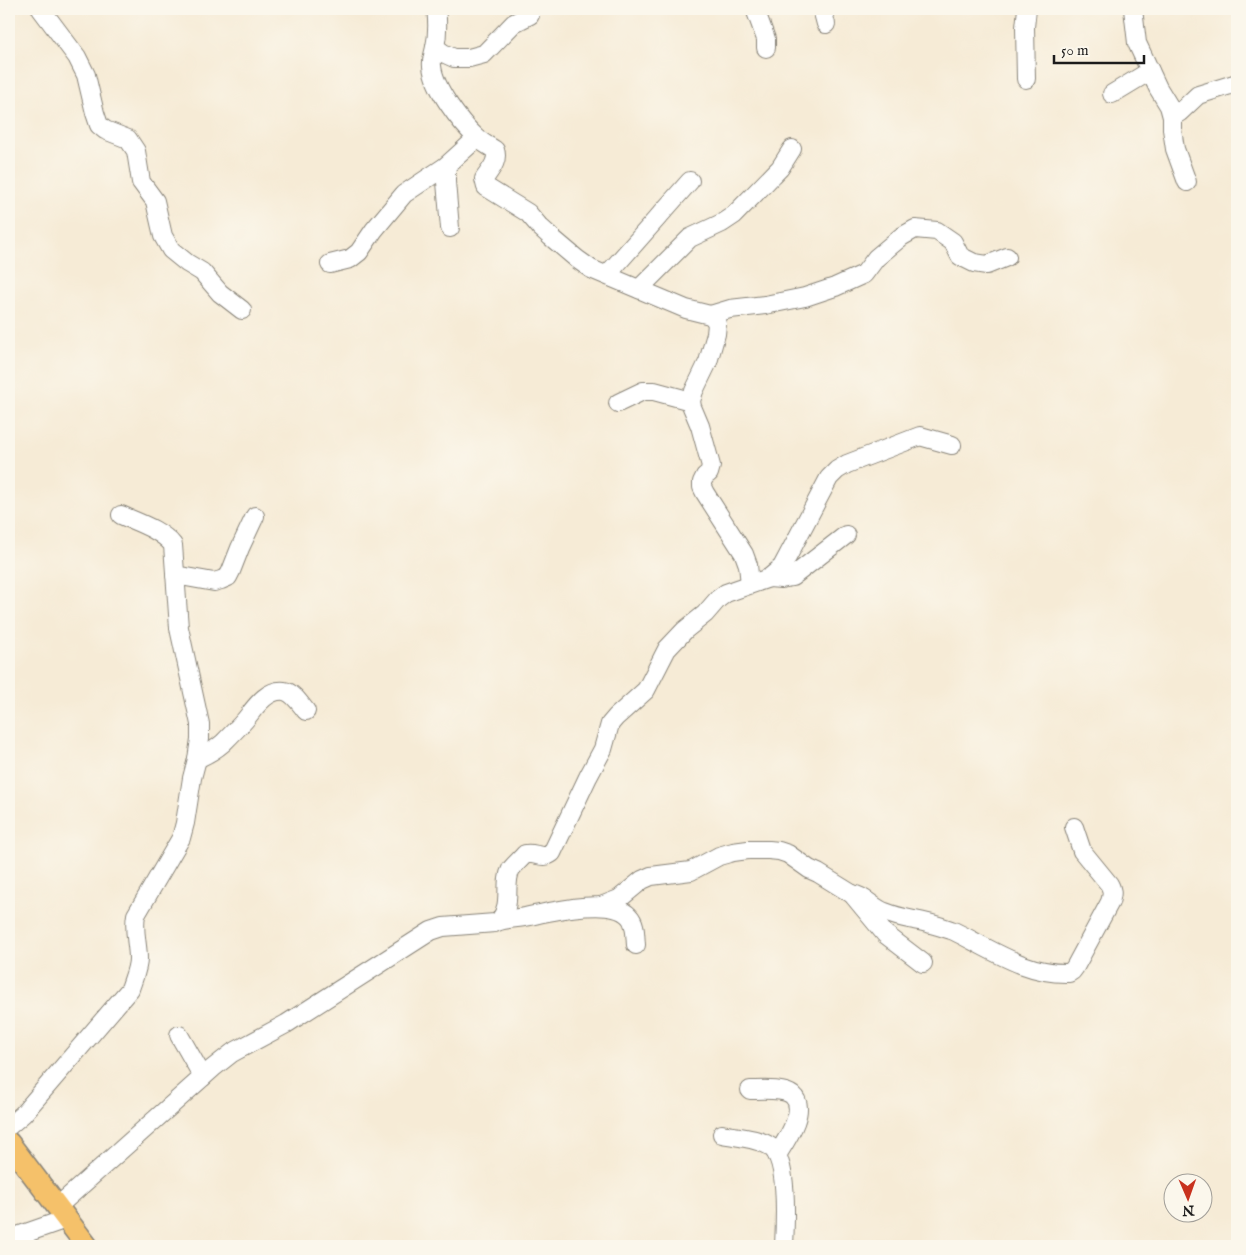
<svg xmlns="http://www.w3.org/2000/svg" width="1246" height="1255" font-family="'IM FELL English',serif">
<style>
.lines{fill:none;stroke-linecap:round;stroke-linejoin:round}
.minor-casing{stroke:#898479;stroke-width:20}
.major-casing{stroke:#898479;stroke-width:24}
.minor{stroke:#fff;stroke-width:18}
.major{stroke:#f5c16b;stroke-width:21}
</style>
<rect width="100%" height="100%" fill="#fbf7ec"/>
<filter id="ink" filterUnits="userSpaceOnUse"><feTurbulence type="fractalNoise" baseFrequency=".02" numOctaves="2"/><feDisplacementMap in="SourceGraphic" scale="10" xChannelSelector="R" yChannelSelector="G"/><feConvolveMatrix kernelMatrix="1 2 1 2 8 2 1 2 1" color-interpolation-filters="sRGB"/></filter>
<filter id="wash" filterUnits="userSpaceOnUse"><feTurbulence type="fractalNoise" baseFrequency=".0096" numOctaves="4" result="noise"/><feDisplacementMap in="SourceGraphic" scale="20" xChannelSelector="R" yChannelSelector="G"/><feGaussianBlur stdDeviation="1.12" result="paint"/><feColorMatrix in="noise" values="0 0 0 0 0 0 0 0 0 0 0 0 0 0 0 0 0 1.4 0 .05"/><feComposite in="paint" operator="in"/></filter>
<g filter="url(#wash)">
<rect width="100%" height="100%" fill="#f6ebd6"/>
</g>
<g filter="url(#ink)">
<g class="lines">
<!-- minor casing -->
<g class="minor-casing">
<g id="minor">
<path d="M41,9L77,57L86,75L95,113L99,125L105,130L128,139L136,151L141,182L155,201L163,236L171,250L187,263L202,272L220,293L242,310"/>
<path d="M436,9C438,23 438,33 435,47C434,53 431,59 432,66C434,88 460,122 476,137C481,142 489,146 495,150C499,161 490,170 484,179L486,187L528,213L540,227L551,237L577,259L591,269L686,309L710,315L714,318L717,324L716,334L708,362L694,391L691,401L692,407L700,426L711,466L709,473L705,476L702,482V487L705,493L744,554L748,565L750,584"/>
<path d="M755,9L766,39V48"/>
<path d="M822,9L826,24"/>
<path d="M1133,9L1137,43L1158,88L1169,106L1172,117V129L1175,149L1187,182"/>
<path d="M435,47L443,53L454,58H469L484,54L514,23L530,15"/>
<path d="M1026,79L1025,27L1027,9"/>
<path d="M1112,94L1150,71"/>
<path d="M1172,117L1180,112L1198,95L1237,83"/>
<path d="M446,166V182L450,228"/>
<path d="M330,264L350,259L359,252L374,230L404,194L446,166L477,138"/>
<path d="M607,275L690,181"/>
<path d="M639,289L690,238L722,223L734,215L780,168L792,149"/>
<path d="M710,315L730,309L765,305L805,297L835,287L864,274L876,258L901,237L915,229L937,231L953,242L960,256L974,263L987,265L1007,257"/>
<path d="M618,403L643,391H654L691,401"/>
<path d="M175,575L214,582L221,580L228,577L231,571L240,548L255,516"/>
<path d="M769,578L781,579L792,577L846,535"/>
<path d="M197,759C206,755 215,750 223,743C230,736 238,728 245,720C254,709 266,689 284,691C293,692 301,705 306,711"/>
<path d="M852,894C865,896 873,908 885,912C894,916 904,918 914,920C927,922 939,926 951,930C959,933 967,938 975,942C1005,958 1034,974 1069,973L1072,971L1075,967L1110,902C1112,895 1113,891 1109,884L1082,851L1074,827"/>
<path d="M601,906L619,899L642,880L651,876L691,871L719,856L733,852L748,850H769L779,851L788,854L809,869L818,873L852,894L885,934L923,963"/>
<path d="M500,920C513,903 503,884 511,869C515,864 521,859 525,854C536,852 542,860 552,853L588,777L603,749L610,724L616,717L646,690L667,649L685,630L705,614L718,599L726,593L769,578L782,567L829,478L837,470L847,464L920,436L952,445"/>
<path d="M179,1035L203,1077"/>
<path d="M750,1090C761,1090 783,1088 792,1095C809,1109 785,1142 777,1155"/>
<path d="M9,1126L23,1114L130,989C133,979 138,969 138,959C138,944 133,930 136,915L181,838L185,823L192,778L197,759L200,739V724L179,628L173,545C161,530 139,523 121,515"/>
<path d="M722,1134C736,1137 759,1138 771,1147C789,1162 785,1224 784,1246"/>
<path d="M57,1207L213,1068L232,1053L286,1024L431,931L443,927L495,923C504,918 515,919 525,917C549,912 611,896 629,916C636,923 635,935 636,945"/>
<path d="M9,1239L66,1219"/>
</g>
</g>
<!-- major casing -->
<g class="major-casing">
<path id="major" d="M9,1143L87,1246"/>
</g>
<!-- minor -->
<use href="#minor" class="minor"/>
<!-- major -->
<use href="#major" class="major"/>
</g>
</g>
<!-- margin -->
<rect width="1246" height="1255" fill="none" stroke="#fbf7ec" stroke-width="30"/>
<!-- north arrow -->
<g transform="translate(1188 1198) rotate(178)"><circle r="24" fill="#fbf7ec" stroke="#a29f99"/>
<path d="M0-4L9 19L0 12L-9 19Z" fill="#c8321e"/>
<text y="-8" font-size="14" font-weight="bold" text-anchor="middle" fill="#1c1c1c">N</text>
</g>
<!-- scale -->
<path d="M1054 55v8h90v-8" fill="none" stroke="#1c1c1c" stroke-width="2.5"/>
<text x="1061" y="55" font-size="15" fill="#1c1c1c" stroke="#fbf7ec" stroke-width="4" paint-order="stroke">50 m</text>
</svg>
